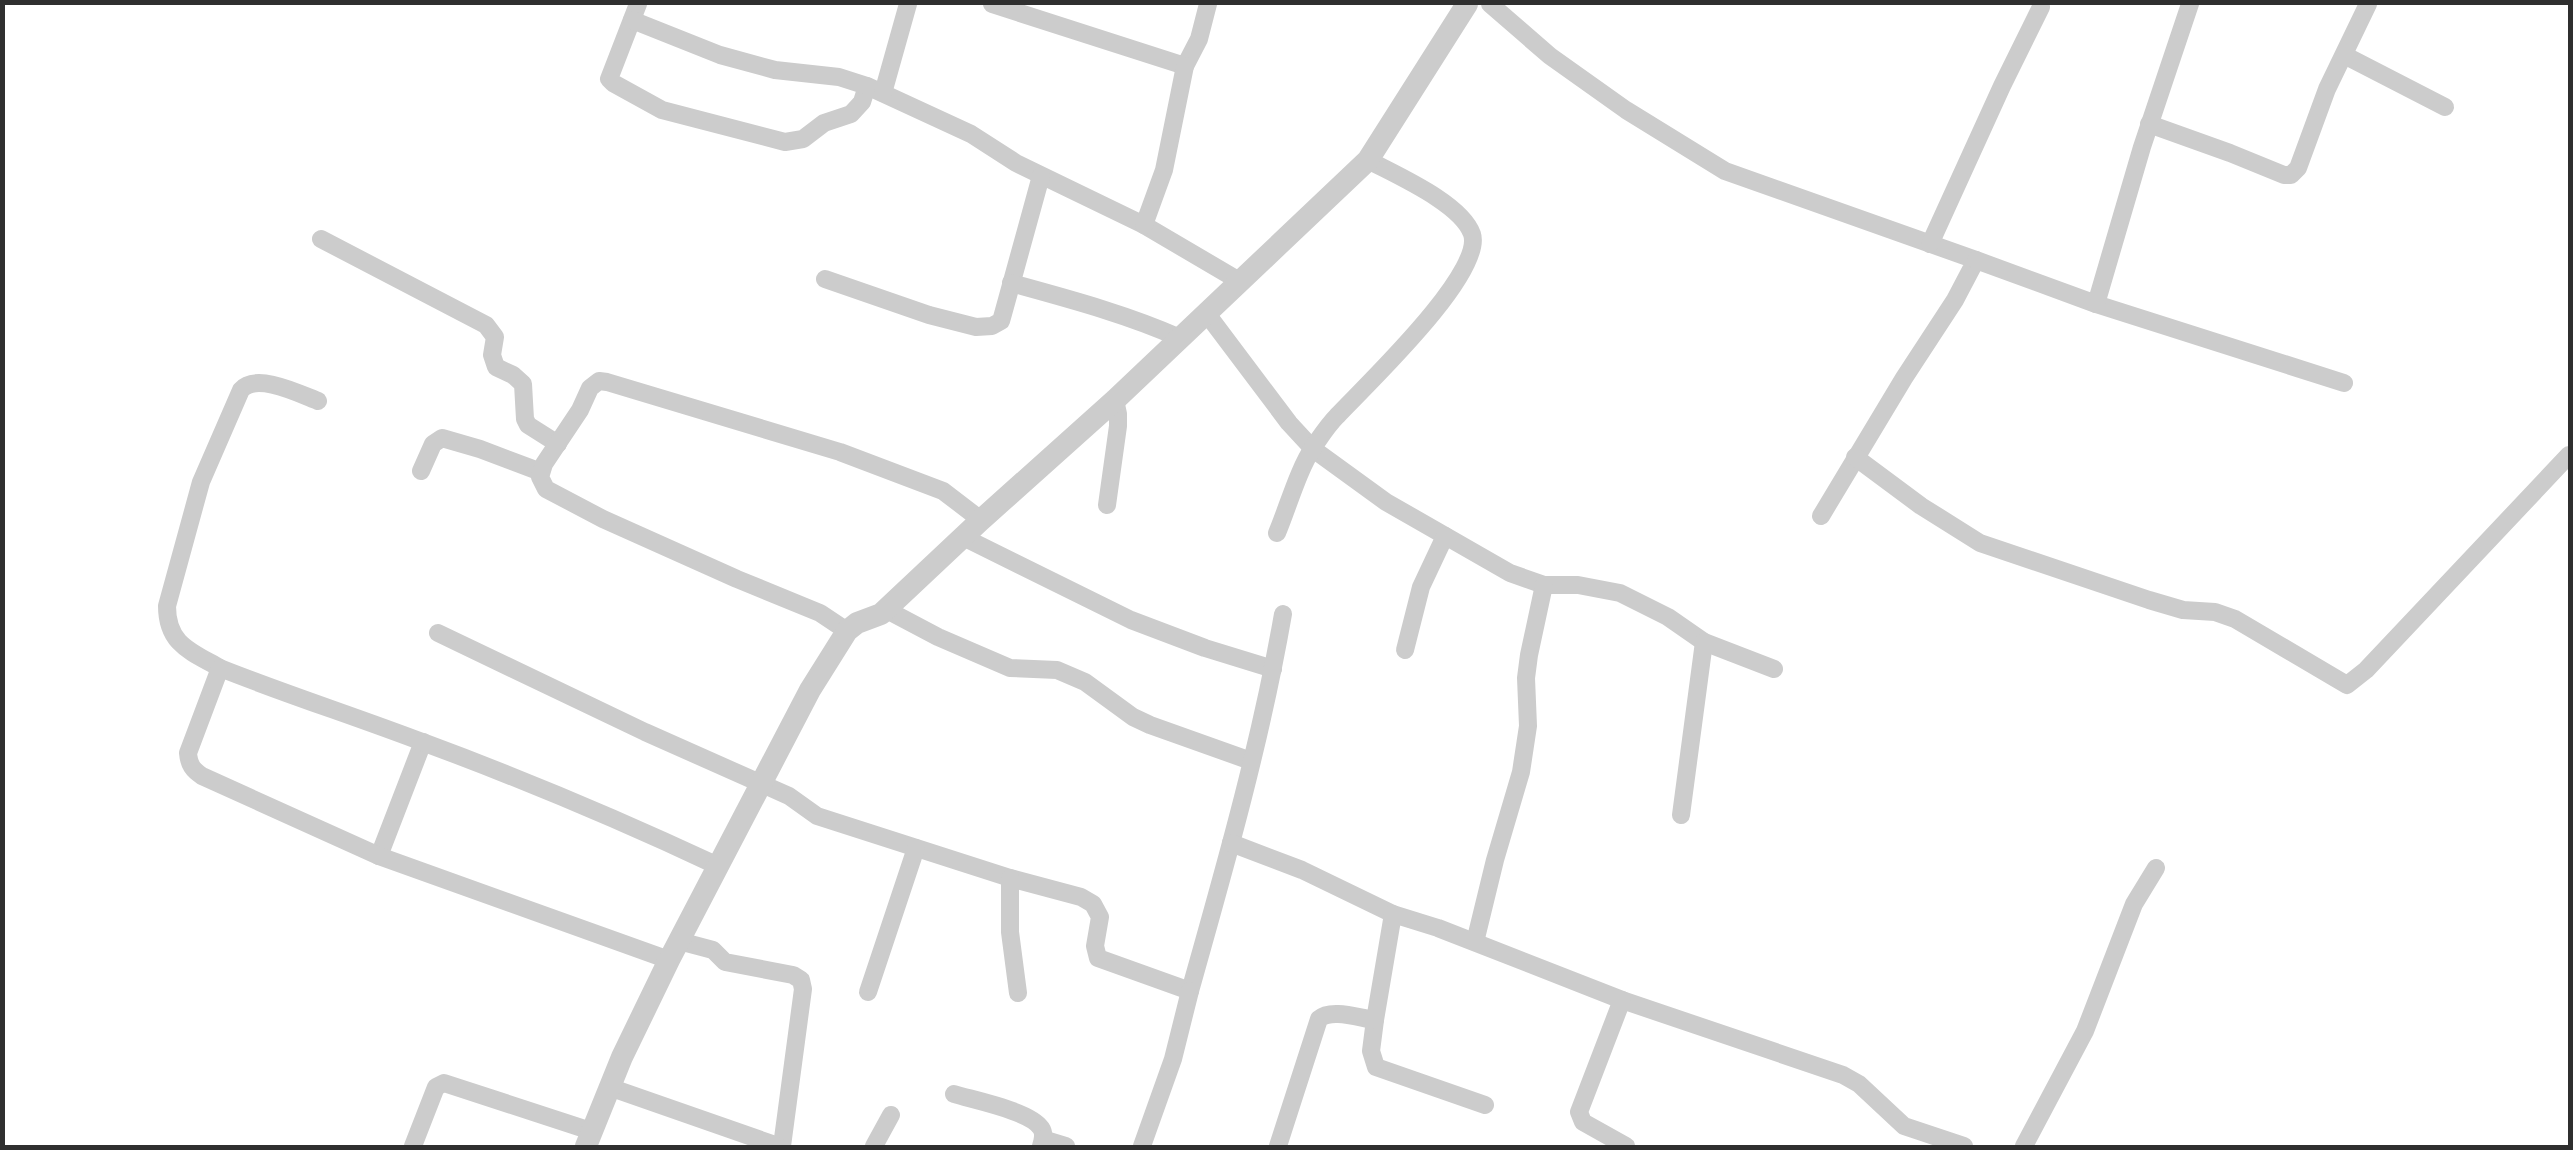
<svg xmlns="http://www.w3.org/2000/svg" width="2573" height="1150" font-family="Karla,sans-serif">
<style>
.lines{fill:none;stroke-linecap:round;stroke-linejoin:round}
.minor{stroke:#ccc;stroke-width:18}
.tertiary{stroke:#ccc;stroke-width:22}
</style>
<rect width="100%" height="100%" fill="#fff"/>
<g class="lines">
<!-- minor -->
<g class="minor">
<path d="M638,4L609,79L613,83L662,110L785,142L803,139L824,123L851,114L862,102L867,86"/>
<path d="M992,4L1185,66L1199,39L1208,4"/>
<path d="M1490,4L1550,56L1626,110L1725,171L1976,260L1955,300L1904,378L1821,516"/>
<path d="M632,20L720,55L775,70L839,77L867,86L971,134L1016,163L1144,225L1241,282"/>
<path d="M2344,55L2445,107"/>
<path d="M883,93L908,4"/>
<path d="M2149,124L2230,153L2284,175H2291L2298,168L2327,89L2368,4"/>
<path d="M1144,225L1164,170L1185,66"/>
<path d="M321,239L486,325L495,337L492,355L496,367L513,375L523,384L525,419L528,425L558,444"/>
<path d="M1930,244L2002,86L2041,7"/>
<path d="M1976,260L2096,304L2344,383"/>
<path d="M825,279L929,315L976,327L992,326L1001,321L1003,314L1041,176"/>
<path d="M1011,283C1069,299 1126,314 1180,338"/>
<path d="M2096,304L2142,147L2190,4"/>
<path d="M1207,314L1289,423L1313,449L1386,502L1510,573L1544,585H1578L1620,593L1668,617L1704,642L1774,669"/>
<path d="M1855,457L1921,506L1980,543L2149,600L2183,610L2215,612L2235,619L2347,685L2366,670L2569,455"/>
<path d="M421,471L433,444L442,438L480,449L541,472"/>
<path d="M1107,505L1118,426V414L1115,400"/>
<path d="M1277,533C1288,507 1298,470 1314,446C1321,436 1328,425 1337,416C1364,387 1485,273 1472,234C1461,203 1396,175 1368,160"/>
<path d="M963,537L1131,620L1205,648L1273,669"/>
<path d="M885,609L938,637L1010,668L1057,670L1085,682L1133,717L1150,725L1251,761"/>
<path d="M847,631L820,613L737,579L603,519L546,489L540,477L544,464L580,410L590,388L599,381L607,382L840,452L943,491L981,520"/>
<path d="M438,633L645,732L789,796L817,816L1010,878L1081,897L1093,904L1100,917L1095,946L1098,958L1190,991C1225,867 1261,741 1283,614"/>
<path d="M1405,650L1421,587L1445,536"/>
<path d="M220,668C190,651 167,644 167,606L201,482L241,390C256,372 300,394 318,401"/>
<path d="M1681,815L1704,642"/>
<path d="M1231,843L1302,870L1393,914"/>
<path d="M379,856L423,742"/>
<path d="M1010,878V932L1018,993"/>
<path d="M679,941L713,950L725,962L793,975L801,980L803,989L782,1146"/>
<path d="M1475,942L1495,860L1521,772L1528,726L1526,678L1529,655L1544,585"/>
<path d="M669,960L379,856L202,776C193,770 189,765 188,753L220,668C288,695 357,717 425,743C525,780 622,821 718,866"/>
<path d="M868,992L916,848"/>
<path d="M1622,1000L1843,1075L1859,1084L1904,1126L1964,1146"/>
<path d="M1375,1020L1371,1051L1376,1067L1485,1105"/>
<path d="M609,1087L778,1146"/>
<path d="M954,1094C973,1100 1030,1111 1041,1128C1045,1134 1043,1140 1041,1146"/>
<path d="M1043,1139L1066,1146"/>
<path d="M413,1146L436,1087L444,1083L591,1131"/>
<path d="M874,1146L891,1115"/>
<path d="M1142,1146L1173,1059L1190,991"/>
<path d="M1278,1146L1319,1019C1331,1008 1359,1018 1375,1020L1393,914L1438,928L1622,1000L1579,1112L1583,1122L1626,1146"/>
<path d="M2024,1146L2085,1031L2134,904L2156,868"/>
</g>
<!-- tertiary -->
<path class="tertiary" d="M586,1146L622,1057L669,960L810,690L847,631L857,623L881,614L981,520L1115,400L1368,160L1467,4"/>
</g>
<!-- border -->
<rect width="2573" height="1150" fill="none" stroke="#2f2f2f" stroke-width="10"/>
</svg>
